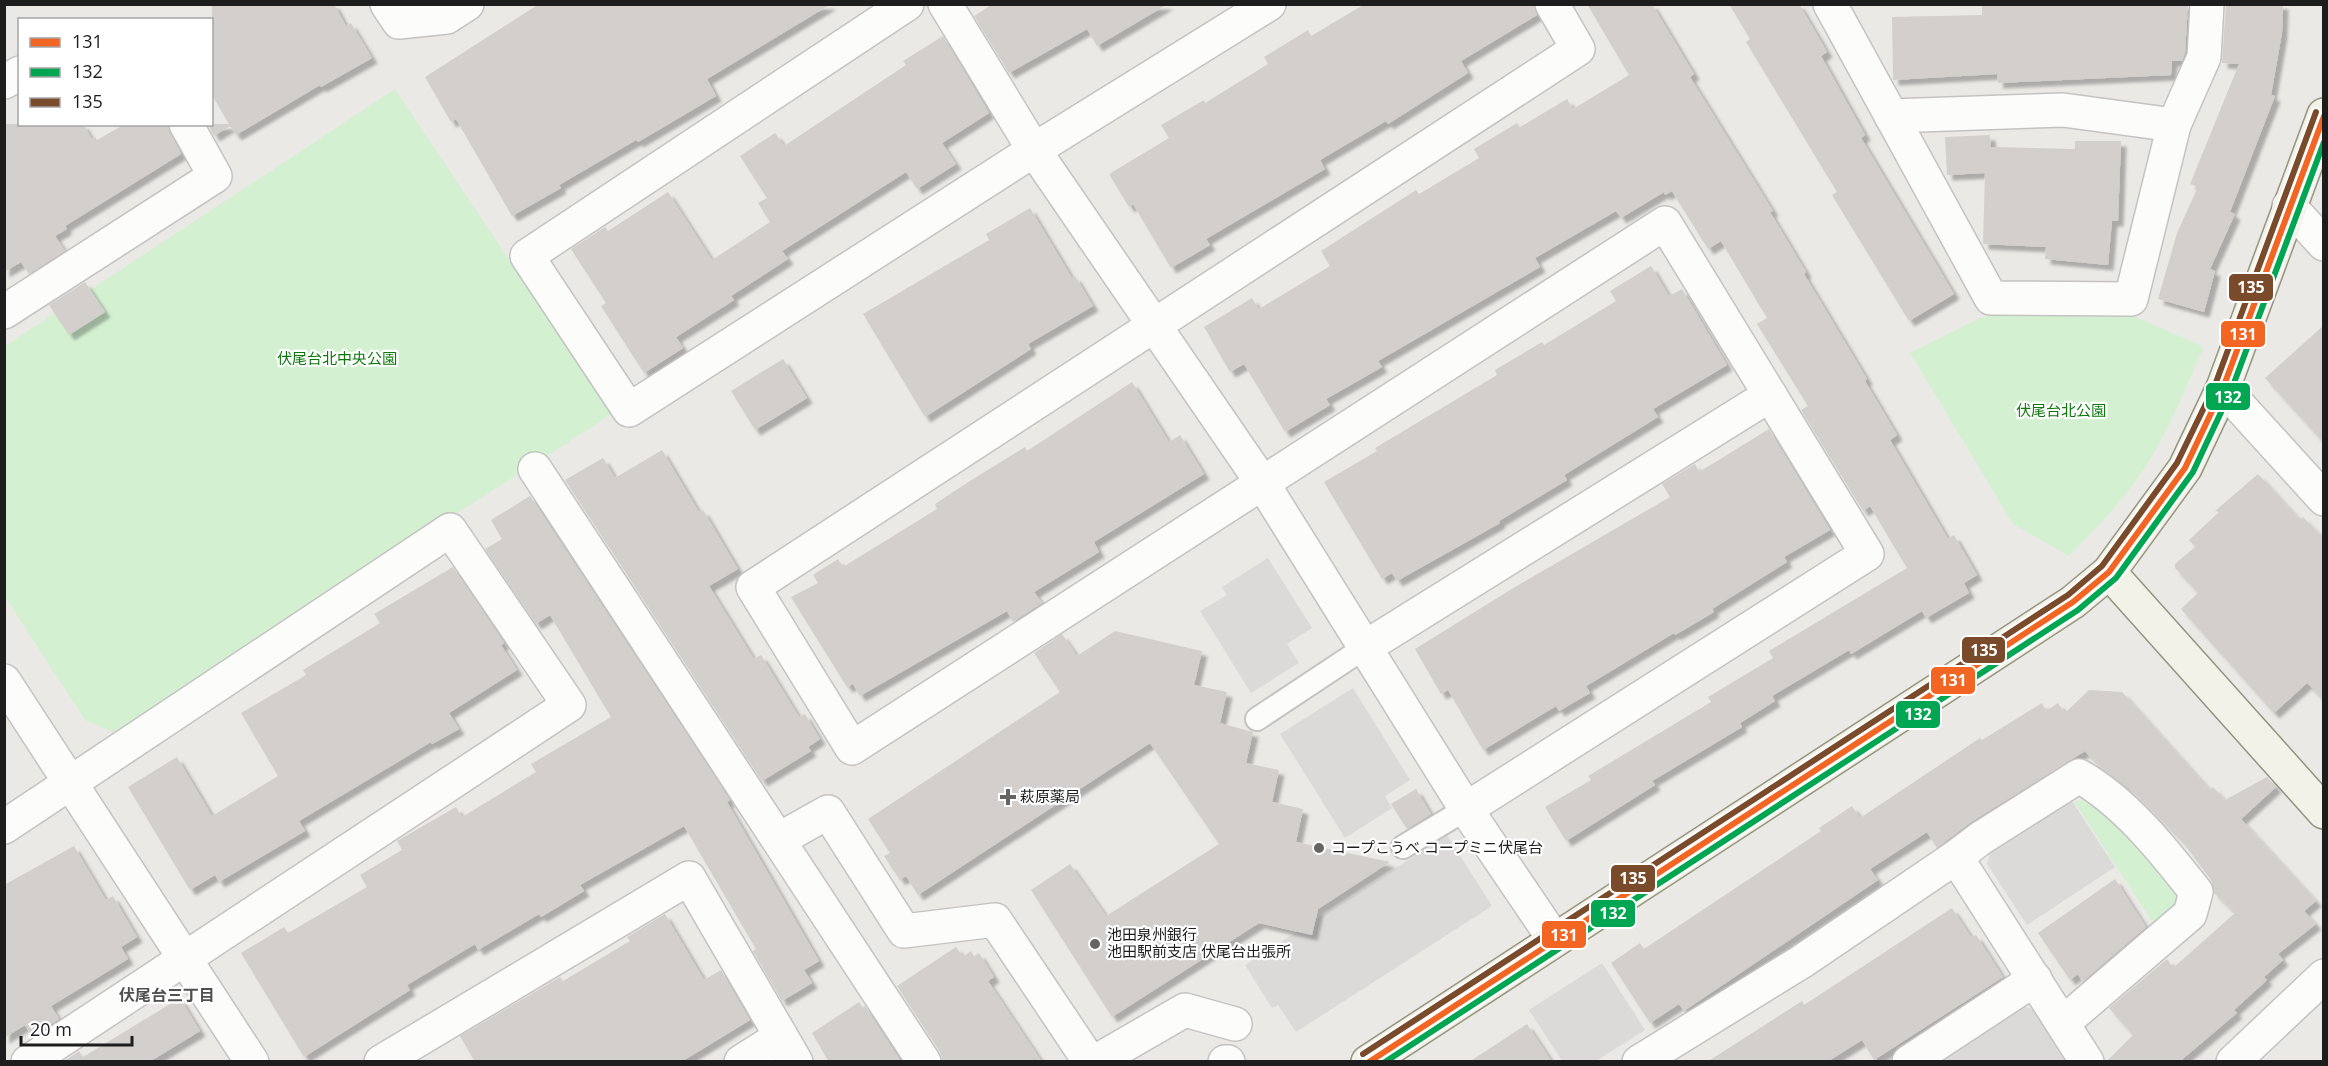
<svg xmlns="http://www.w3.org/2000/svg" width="2328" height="1066" font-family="'Open Sans','Noto Sans JP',sans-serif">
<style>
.park{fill:#d3f1d1}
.parking{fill:#dbdad9}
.building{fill:#d2cfcc;filter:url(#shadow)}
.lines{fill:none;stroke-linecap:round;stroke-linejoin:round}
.lane-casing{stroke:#c4c3c2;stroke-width:26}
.street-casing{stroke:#c4c3c2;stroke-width:36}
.secondary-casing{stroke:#95947e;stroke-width:36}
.lane{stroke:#fcfcfb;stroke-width:22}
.street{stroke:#fcfcfb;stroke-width:33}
.secondary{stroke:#f3f2e9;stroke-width:33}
.bus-1-casing{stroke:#fff;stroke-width:10}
.bus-2-casing{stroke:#fff;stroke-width:10}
.bus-3-casing{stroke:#fff;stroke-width:10}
.bus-1{stroke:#f26522;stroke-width:6}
.bus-2{stroke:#00a651;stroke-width:6}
.bus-3{stroke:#7a4b2a;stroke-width:6}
.poi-dot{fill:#656463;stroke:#fff;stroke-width:2}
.labels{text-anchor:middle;stroke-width:4.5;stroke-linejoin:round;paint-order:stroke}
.park-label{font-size:15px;fill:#0d790d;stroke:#fff}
.poi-label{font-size:15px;fill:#1d1d1d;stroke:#fff;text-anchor:start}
.neighbourhood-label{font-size:16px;font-weight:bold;fill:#505050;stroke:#fff}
.line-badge{stroke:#fff;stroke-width:2}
.badge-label{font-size:16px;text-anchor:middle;font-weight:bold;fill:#fff}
</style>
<defs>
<filter id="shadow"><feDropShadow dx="5.5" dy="5.5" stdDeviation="1.5" flood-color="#0004"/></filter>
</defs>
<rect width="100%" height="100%" fill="#ebe9e6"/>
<!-- park -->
<g class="park">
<path d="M395,89L612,414L115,733L85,720L5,597V346Z"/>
<path d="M2006,311L2129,314L2204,347C2184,390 2167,438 2139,476C2119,506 2093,531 2069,556L2013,524L1910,353L1978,319Z"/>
<path d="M2089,800L2139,846L2176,891L2175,906L2155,926L2074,801Z"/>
</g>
<!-- parking -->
<g class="parking">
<path d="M1268,558L1312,628L1287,644L1299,663L1251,693L1200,611L1227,595L1222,587Z"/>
<path d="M1353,688L1410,780L1385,796L1392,808L1345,838L1280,734Z"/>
<path d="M2070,798L2115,867L2027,925L1987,864L1991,850Z"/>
<path d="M1447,835L1492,906L1296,1032L1278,1005L1272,1008L1245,965Z"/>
<path d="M1602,963L1645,1030L1596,1061H1562L1529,1010Z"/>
<path d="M2021,1006L2037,1010L2070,1062H1937Z"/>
</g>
<!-- building -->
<g class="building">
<path d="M212,4H334L346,26L351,23L372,58L321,87L320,85L236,135L230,126L214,136L208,124H229L212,95Z"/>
<path d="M539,4H831L707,79L716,96L638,142L636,140L559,185L561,188L512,216L456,119L451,122L425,77Z"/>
<path d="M993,4H1168L1097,46L1087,29L1009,73L974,16Z"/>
<path d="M1365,4H1533L1537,15L1461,61L1468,73L1388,124L1386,121L1320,160L1325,169L1206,239L1210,245L1171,268L1133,204L1129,207L1109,174L1169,138L1161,125L1204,100L1205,103L1268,64L1264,57L1308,30L1311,36Z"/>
<path d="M1587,4H1652L1694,74L1690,77L1773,211L1770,212L1806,272L1804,274L1867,379L1865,381L1897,435L1890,440L1948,539L1954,535L1977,575L1964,583L1969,593L1926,618L1922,611L1851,654L1849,650L1772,696L1775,701L1740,723L1742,727L1652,781L1655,785L1566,841L1545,807L1591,780L1588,776L1711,702L1708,697L1773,658L1769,651L1907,568L1870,506L1863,511L1801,410L1808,406L1757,324L1767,318L1721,241L1708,249L1672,191L1665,195L1664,192L1621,218L1616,211L1535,258L1540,267L1378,361L1382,367L1326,399L1330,405L1285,432L1244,364L1230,372L1204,327L1252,298L1259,309L1330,266L1321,251L1416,190L1419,194L1479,158L1474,149L1517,123L1520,127L1567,99L1573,109L1629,75Z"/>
<path d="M1729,4H1799L1827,52L1821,56L1865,135L1861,138L1954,294L1909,321L1832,195L1837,192L1746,42L1750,39Z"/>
<path d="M1982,4H2188L2185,53L2182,61H2172L2171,75L1998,83L1997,74L1893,80L1892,17L1982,15Z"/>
<path d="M2226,4H2283L2282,33L2271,95L2275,96L2230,212L2235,214L2210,269L2215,271L2204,312L2158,299L2177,233L2198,187L2190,184L2239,64L2222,63Z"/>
<path d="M943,36L989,113L942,143L956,164L917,189L906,172L782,251L788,259L731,296L734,300L676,337L683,348L644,373L601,306L606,303L571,249L605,227L608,231L668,192L712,260L770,222L758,203L767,198L740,156L775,133L784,146L906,65L903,61Z"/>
<path d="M4,124H83L92,139L95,137L97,140L125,124H167L181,154L65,226L67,229L55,236L65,251L29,274L21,262L4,272Z"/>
<path d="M1990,135L1991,147L2075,149V141H2121L2118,221H2112L2108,265L2045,259L2046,247L1983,244L1985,173L1947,175L1945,137Z"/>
<path d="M1030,208L1072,278L1075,276L1093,306L1028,344L1031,349L925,417L863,314L989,240L986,234Z"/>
<path d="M1651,266L1669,296L1682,289L1727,365L1653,409L1658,417L1564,475L1567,480L1499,521L1500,523L1397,581L1392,573L1382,579L1324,482L1377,451L1375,448L1497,375L1495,370L1542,342L1544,345L1616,301L1610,291Z"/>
<path d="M85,282L105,312L69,335L49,305Z"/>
<path d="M2324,325V443L2265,378Z"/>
<path d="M783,359L807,398L755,430L731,391Z"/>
<path d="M1132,382L1169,442L1180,435L1204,474L1094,542L1099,552L1034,592L1042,603L1013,622L1007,611L860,696L853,684L847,687L791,597L818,583L813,575L838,559L843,567L937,509L935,504L973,479L1025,447L1027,451Z"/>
<path d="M1769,429L1830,530L1784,557L1787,562L1712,609L1714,612L1675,635L1674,633L1586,686L1590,693L1559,711L1556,706L1483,750L1448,690L1441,694L1415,649L1515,587L1670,497L1662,484L1695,464L1699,472Z"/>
<path d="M662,450L699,512L703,510L738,569L709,586L754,659L761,655L799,717L805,714L820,739L808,747L811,751L762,781L565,480L603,458L615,478Z"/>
<path d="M2258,474L2300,520L2303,517L2324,539V700L2307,683L2274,713L2181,609L2198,593L2175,568V564L2195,547L2189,540L2219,512L2215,511Z"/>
<path d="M530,496L730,800L727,802L819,961L804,970L812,983L782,1001L753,951L756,949L684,826L580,885L584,891L541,917L539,914L478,950L475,944L407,985L410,990L304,1057L241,953L284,927L288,933L367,887L360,875L402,850L397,841L456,807L462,817L536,772L531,764L611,717L550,615L536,624L485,549L502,539L491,520Z"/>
<path d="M453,567L504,643L501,645L517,670L449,713L459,729L432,744L431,742L299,821L305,831L219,882L215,875L190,890L128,787L177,757L212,816L278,776L241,713L306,675L303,670L380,623L374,614Z"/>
<path d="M1115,631L1202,651L1194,685L1227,692L1220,723L1253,732L1246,763L1279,770L1272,802L1303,809L1296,842L1390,862L1318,909L1312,935L1259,923L1112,1017L1031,890L1070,864L1106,916L1219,844L1150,743L918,895L906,876L900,880L884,856L890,853L868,819L1060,692L1034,653L1062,634L1077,656Z"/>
<path d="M2089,690L2122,692L2210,790L2213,787L2225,800L2267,777L2276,787L2241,819L2316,901L2304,911L2316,924L2278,954L2283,960L2264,977L2267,980L2234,1010L2237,1013L2179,1062H2106L2133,1035L2109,1008L2167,959L2173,968L2235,913L2214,893L2211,880L2183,842L2129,788L2099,767L2085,751L1971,822L1937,848L1927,832L1870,869L1878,880L1684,1011L1679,1004L1650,1023L1611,963L1640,943L1644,949L1821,831L1819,828L1852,806L1860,818L1980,738L1982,740L2042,703L2046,711L2058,703L2065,713Z"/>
<path d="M1416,789L1431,814L1407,829L1391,804Z"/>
<path d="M74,846L106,900L113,896L137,937L121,947L128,959L51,1006L59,1019L32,1037L25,1025L4,1038V885Z"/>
<path d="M2115,879L2146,927L2082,982L2078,974L2070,980L2038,933Z"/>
<path d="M1952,908L1971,937L1976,935L2003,977L1874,1060L1862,1040L1827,1062H1707L1802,1001L1804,1005Z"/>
<path d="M665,914L704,980L721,970L750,1020L681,1062H475L460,1036L560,977L563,981L630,941L627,937Z"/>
<path d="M956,947L963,957L971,951L974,956L979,953L994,977L988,981L1042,1062H943L940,1052L897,986Z"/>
<path d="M180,998L200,1031L149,1062H63L79,1051L83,1057Z"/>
<path d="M859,1002L863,1008L865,1006L901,1062H829L812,1033Z"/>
<path d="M1527,1024L1552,1062H1469Z"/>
</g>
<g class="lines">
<!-- lane casing -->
<g class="lane-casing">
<g id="lane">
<path d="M1257,719L1364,648"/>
<path d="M1403,847L1466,809"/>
</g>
</g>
<!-- street casing -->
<g class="street-casing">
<g id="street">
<path d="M387,4L399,22L447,17L467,4"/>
<path d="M907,4L527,256L629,410L1034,150L1269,4"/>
<path d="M945,4L1034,150L1263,484L1466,809L1554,939"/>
<path d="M1830,4L1991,298L2131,299L2174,125L2204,57L2207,4"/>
<path d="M4,82L20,73"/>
<path d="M1891,116L2063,110L2174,125"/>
<path d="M2289,206L2324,244"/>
<path d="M4,312L215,176L186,124"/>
<path d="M2223,388L2324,499"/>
<path d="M535,469L924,1062"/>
<path d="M1364,648L1770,395"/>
<path d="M4,681L252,1062"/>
<path d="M1466,809L1867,554L1665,223L852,748L753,587L1578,49L1552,4"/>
<path d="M4,827L450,530L569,705L28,1062"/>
<path d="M780,839L828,812L904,931L995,920L1090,1062"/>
<path d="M1956,857L1981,838L2079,776C2125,802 2164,851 2196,892L2190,914L2063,1023"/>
<path d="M381,1062L689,878L796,1062"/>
<path d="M741,1062L780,1037"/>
<path d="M1095,1062L1185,1010L1235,1024"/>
<path d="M1225,1062H1228"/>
<path d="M1639,1062L1801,962L1956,857L2087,1062"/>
<path d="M1909,1062L2035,979"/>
<path d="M2233,1062L2324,976"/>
</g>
</g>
<!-- secondary casing -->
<g class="secondary-casing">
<g id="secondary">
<path d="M2109,572L2324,812"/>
<path d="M1368,1062L2073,602L2109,572L2185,468L2223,388L2324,115"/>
</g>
</g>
<!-- lane -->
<use href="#lane" class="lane"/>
<!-- street -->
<use href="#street" class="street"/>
<!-- secondary -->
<use href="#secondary" class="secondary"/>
<!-- bus-1 casing -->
<g class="bus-1-casing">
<path id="bus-1" d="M1369,1062L2073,602L2109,572L2185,468L2223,388L2324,116"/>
</g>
<!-- bus-2 casing -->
<g class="bus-2-casing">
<path id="bus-2" d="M1385,1062L2078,610L2116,578L2193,472L2231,391L2324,142"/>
</g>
<!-- bus-3 casing -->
<g class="bus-3-casing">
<path id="bus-3" d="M1363,1054L2068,595L2102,566L2177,463L2215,385L2316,112"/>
</g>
<!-- bus-1 -->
<use href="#bus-1" class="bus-1"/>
<!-- bus-2 -->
<use href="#bus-2" class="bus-2"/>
<!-- bus-3 -->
<use href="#bus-3" class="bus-3"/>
</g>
<!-- markers -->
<g class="poi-dot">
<path d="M1005 788h6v6h6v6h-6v6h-6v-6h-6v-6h6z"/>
<circle cx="1319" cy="848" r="6"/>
<circle cx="1095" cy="944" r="6"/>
</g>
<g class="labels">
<!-- park labels -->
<g class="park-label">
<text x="337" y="364">伏尾台北中央公園</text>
<text x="2061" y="416">伏尾台北公園</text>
</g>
<!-- poi labels -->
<g class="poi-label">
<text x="1020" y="802">萩原薬局</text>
<text x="1331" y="853">コープこうべ コープミニ伏尾台</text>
<text x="1107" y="940">池田泉州銀行<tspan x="1107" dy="17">池田駅前支店 伏尾台出張所</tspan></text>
</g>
<!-- neighbourhood labels -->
<g class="neighbourhood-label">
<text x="167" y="1001">伏尾台三丁目</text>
</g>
</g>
<g class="line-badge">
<rect x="2228" y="273" width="46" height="29" rx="6" fill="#7a4b2a"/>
<rect x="2220" y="320" width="46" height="28" rx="6" fill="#f26522"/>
<rect x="2205" y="382" width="46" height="29" rx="6" fill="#00a651"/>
<rect x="1961" y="636" width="45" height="28" rx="6" fill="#7a4b2a"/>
<rect x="1930" y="666" width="46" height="29" rx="6" fill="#f26522"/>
<rect x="1895" y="700" width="46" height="29" rx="6" fill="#00a651"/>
<rect x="1610" y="864" width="46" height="29" rx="6" fill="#7a4b2a"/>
<rect x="1590" y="899" width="46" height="29" rx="6" fill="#00a651"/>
<rect x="1541" y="920" width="46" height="29" rx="6" fill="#f26522"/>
</g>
<g class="badge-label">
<text x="2251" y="293">135</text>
<text x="2243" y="340">131</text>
<text x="2228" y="403">132</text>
<text x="1984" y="656">135</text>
<text x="1953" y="686">131</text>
<text x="1918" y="720">132</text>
<text x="1633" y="884">135</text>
<text x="1613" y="919">132</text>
<text x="1564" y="941">131</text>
</g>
<!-- border -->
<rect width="2328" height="1066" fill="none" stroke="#1d1d1d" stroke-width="12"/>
<!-- legend -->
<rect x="18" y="18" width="195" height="108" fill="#ffffff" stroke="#a5a5a5" stroke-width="1.5"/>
<rect x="30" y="38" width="30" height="9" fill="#f26522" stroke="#a5a5a5" stroke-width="1.5"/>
<text x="72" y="48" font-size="18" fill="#1d1d1d">131</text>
<rect x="30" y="68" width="30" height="9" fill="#00a651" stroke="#a5a5a5" stroke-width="1.5"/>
<text x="72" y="78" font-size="18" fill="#1d1d1d">132</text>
<rect x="30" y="98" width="30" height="9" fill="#7a4b2a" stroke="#a5a5a5" stroke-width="1.5"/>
<text x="72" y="108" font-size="18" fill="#1d1d1d">135</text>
<!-- scale -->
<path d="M21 1036v9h111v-9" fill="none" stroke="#1d1d1d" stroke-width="3"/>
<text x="30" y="1036" font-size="18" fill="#1d1d1d" stroke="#ffffff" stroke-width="4.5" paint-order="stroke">20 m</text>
</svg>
